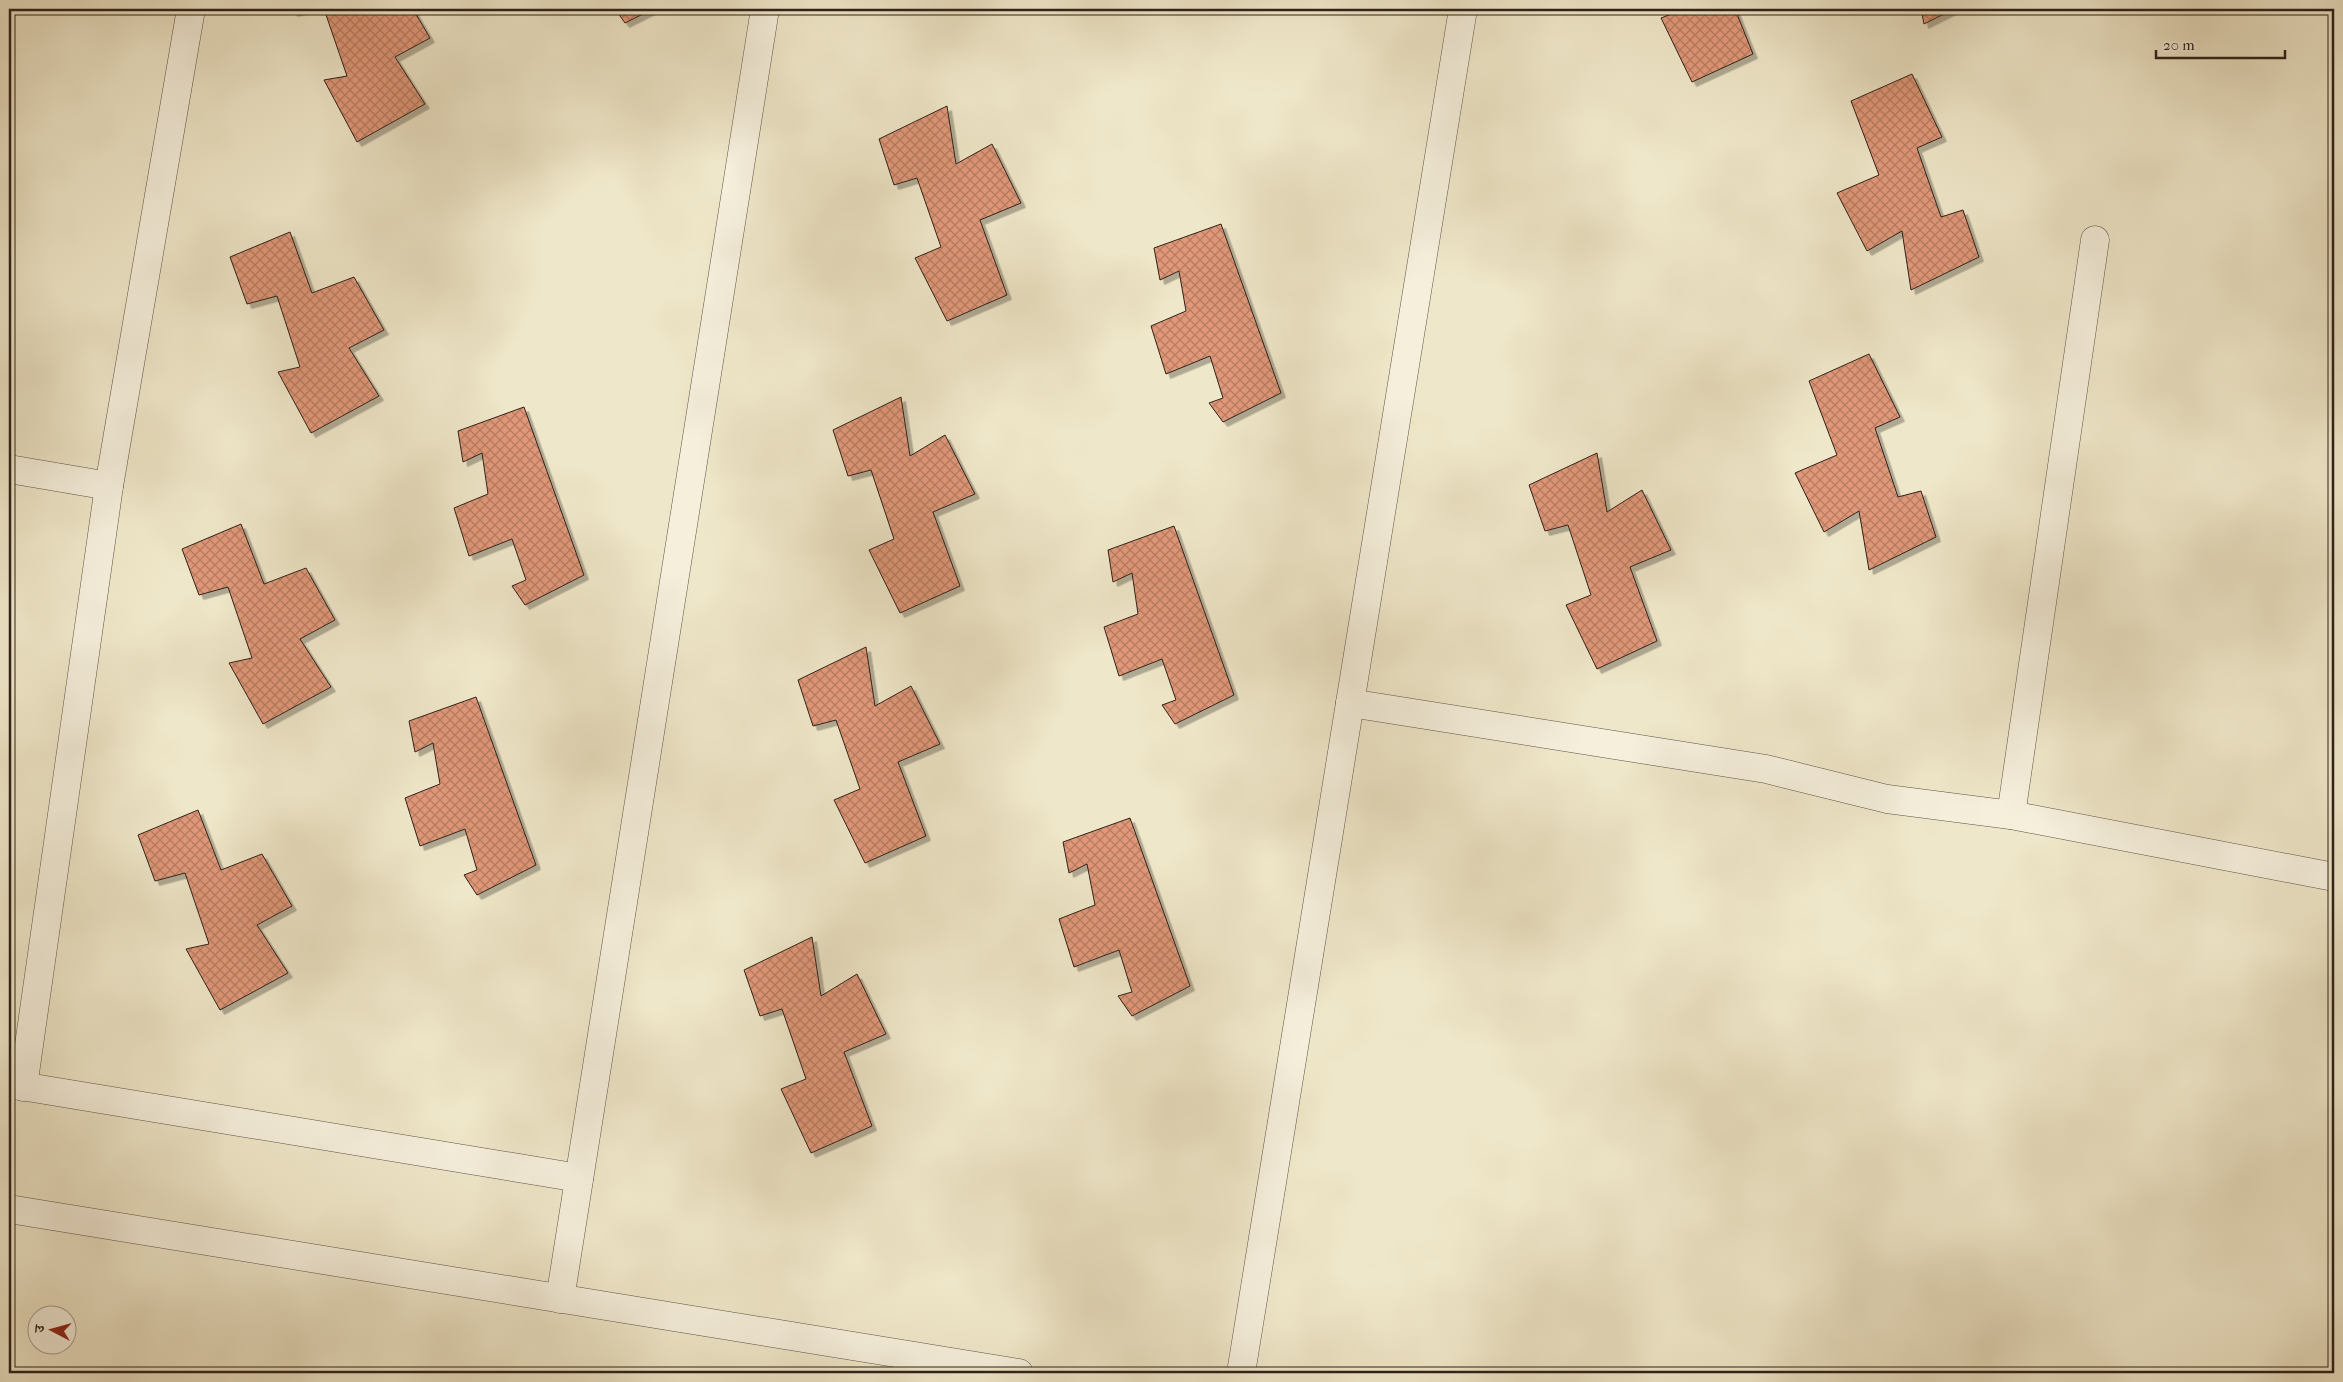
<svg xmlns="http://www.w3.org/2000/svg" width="2343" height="1382" font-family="'IM FELL French Canon','Noto Serif Devanagari',serif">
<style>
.building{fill:url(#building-cross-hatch);stroke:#2e211a;filter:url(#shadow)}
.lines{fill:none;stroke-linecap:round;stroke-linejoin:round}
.minor-casing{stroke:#5e5246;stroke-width:29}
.tertiary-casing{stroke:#5e5246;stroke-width:29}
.minor{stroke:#f5efdc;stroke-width:28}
.tertiary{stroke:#f5efdc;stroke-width:28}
</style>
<defs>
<pattern id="building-cross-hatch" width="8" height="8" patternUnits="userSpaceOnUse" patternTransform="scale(1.25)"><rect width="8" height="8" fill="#e19879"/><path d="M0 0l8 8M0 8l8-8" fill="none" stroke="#b77c62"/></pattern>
<filter id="shadow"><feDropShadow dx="4.5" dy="4.5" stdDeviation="0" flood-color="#0004"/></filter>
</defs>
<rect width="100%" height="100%" fill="#efe7c9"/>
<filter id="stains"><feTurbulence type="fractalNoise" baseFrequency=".004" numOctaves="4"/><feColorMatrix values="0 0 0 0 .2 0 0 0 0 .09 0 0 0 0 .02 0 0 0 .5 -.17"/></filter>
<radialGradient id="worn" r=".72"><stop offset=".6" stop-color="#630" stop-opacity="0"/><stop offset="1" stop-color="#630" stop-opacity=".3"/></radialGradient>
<!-- building -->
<g class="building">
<path d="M292,9H306L293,12Z"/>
<path d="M324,9H413L430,38L395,57L425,104L357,142L324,80L347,76Z"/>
<path d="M615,9H653L625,23Z"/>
<path d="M1684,9H1735L1753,54L1692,82L1661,18Z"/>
<path d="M1921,9H1954L1924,24Z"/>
<path d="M1912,74L1942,137L1917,148L1941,217L1963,210L1979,257L1911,290L1902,231L1867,251L1837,193L1879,175L1851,101Z"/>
<path d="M947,106L956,164L992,144L1021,203L980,220L1007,295L947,321L915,258L941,247L917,178L894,185L879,139Z"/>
<path d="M1221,224L1281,393L1223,422L1209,403L1223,398L1210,356L1166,374L1151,326L1186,311L1179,271L1160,280L1154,248Z"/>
<path d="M290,232L312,293L354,277L384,330L349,348L379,396L311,433L278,372L300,367L277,296L247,304L230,257Z"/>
<path d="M1869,354L1900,417L1875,428L1898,497L1921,491L1936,537L1869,570L1859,511L1824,532L1795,473L1837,455L1809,381Z"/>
<path d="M901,397L910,456L945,435L975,494L933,512L960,586L900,613L869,550L894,539L871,470L848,476L833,430Z"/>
<path d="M524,407L584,575L525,605L512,586L526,580L512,539L469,556L454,508L488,494L482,453L463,462L458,431Z"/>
<path d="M1597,453L1607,512L1642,490L1671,550L1630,567L1657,641L1597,669L1566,605L1591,595L1568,525L1545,531L1529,485Z"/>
<path d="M241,524L264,584L306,568L335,620L300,639L331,687L263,724L229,663L252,658L228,587L199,595L182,549Z"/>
<path d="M1174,526L1234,695L1175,724L1162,705L1176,700L1162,659L1119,676L1104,627L1138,614L1132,573L1113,582L1108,550Z"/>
<path d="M866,647L875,706L911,686L940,744L898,762L926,836L865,863L834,800L860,789L836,720L813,726L798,680Z"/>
<path d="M476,697L536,865L477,895L464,875L477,870L465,829L420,846L405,798L440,784L433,743L415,752L409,721Z"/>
<path d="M198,810L221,870L262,854L292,906L257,925L288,973L220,1010L186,949L209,944L185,873L155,881L138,835Z"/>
<path d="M1130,818L1190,986L1132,1016L1118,996L1132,992L1119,950L1074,967L1059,919L1095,905L1087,864L1069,873L1063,842Z"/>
<path d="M812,937L821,996L857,974L886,1034L844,1052L872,1126L811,1153L781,1089L806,1079L782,1009L760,1016L744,970Z"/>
</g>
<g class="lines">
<!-- minor casing -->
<g class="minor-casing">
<g id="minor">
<path d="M9,469L109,486"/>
<path d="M1350,703L1766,769L1887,799L2011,815L2334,877"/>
<path d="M2011,815L2095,240"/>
<path d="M9,1084L579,1178"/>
<path d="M23,1087L109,486L191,9"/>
<path d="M560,1299L765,9"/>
<path d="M1241,1373L1463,9"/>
</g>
</g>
<!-- tertiary casing -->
<g class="tertiary-casing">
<path id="tertiary" d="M9,1209L1019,1373"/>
</g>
<!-- minor -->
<use href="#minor" class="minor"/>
<!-- tertiary -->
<use href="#tertiary" class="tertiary"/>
</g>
<!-- margin -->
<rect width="2343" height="1382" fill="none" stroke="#efe7c9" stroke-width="30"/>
<rect x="10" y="10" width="2323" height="1362" fill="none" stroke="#2e211a" stroke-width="2.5"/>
<rect x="15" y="15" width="2313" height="1352" fill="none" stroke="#2e211a"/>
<!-- north arrow -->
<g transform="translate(52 1330) rotate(276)"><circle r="24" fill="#f5efdc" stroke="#a59d8e"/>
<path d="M0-4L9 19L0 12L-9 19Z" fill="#8f2418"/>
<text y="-8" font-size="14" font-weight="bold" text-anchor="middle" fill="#2e211a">उ</text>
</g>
<!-- scale -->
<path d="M2156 50v8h129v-8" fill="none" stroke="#2e211a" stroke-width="2.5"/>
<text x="2163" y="50" font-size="15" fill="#2e211a" stroke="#f5efdc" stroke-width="4" paint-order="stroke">20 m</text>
<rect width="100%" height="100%" filter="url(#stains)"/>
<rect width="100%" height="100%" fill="url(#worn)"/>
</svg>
